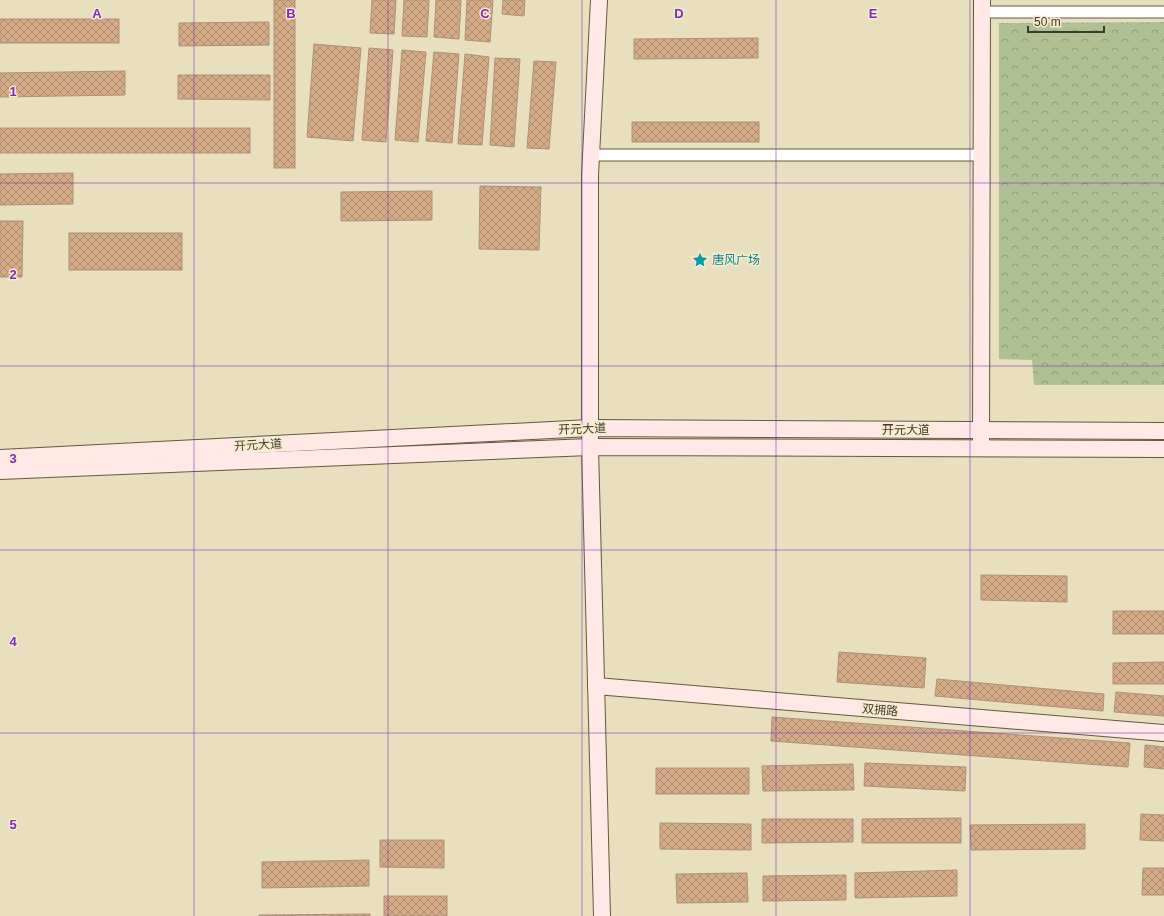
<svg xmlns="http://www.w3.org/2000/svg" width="1164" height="916" font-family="Arial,'Noto Sans SC',sans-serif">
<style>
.park{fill:url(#park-crowns)}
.building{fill:url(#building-cross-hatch);stroke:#ad927c}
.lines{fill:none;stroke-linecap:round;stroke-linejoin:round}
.street-casing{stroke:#625a3d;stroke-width:13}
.secondary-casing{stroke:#625a3d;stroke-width:18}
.street{stroke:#fff;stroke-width:11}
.secondary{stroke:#ffe8e5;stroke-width:16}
.grid{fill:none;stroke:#7b2cbf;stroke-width:1;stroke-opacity:0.55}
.labels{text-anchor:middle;stroke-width:3;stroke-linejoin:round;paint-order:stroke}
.culture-label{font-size:12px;fill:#0d838f;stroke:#f6eccb;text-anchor:start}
.street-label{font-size:12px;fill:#3e3b2e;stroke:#f6eccb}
.grid-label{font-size:13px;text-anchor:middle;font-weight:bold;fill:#7b2cbf;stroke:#f6eccb;stroke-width:3;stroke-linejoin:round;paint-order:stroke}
</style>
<defs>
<pattern id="park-crowns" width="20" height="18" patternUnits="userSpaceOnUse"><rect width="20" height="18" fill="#aec094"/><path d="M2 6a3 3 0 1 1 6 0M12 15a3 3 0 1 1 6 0" fill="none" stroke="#8f9d79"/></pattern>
<pattern id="building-cross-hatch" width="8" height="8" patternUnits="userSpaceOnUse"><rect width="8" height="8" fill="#d4aa87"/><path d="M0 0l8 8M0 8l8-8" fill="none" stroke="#ad8c6f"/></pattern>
</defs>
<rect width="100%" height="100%" fill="#e8dfbe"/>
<!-- park -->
<path class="park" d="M1164,22V385H1034L1032,360L999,359V23Z"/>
<!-- building -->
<g class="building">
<rect x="274" y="0" width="21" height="168"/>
<path d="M372,0H396L394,34L370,33Z"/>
<path d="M404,0H429L427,37L402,36Z"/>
<path d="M436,0H461L459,39L434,37Z"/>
<path d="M467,0H493L490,42L465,40Z"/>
<path d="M503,0H525L524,16L502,14Z"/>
<rect x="0" y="19" width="119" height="24"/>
<path d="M269,22V45L179,46V23Z"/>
<path d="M758,38V58L634,59V39Z"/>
<path d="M314,44L361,48L353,141L307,137Z"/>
<path d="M369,48L393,50L386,142L362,140Z"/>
<path d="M402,50L426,52L418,142L395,140Z"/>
<path d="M434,52L459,54L452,143L426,141Z"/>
<path d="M465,54L489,57L482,145L458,144Z"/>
<path d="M495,58L520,59L514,147L490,145Z"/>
<path d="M534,61L556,62L549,149L527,148Z"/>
<path d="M125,71V95L0,97V73Z"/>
<path d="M178,75H270V100L178,99Z"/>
<rect x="632" y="122" width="127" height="20"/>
<rect x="0" y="128" width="250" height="25"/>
<path d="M73,173V204L0,205V174Z"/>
<path d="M480,186L541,187L539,250L479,249Z"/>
<path d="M432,191V220L341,221V192Z"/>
<path d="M0,221H23L22,277H0Z"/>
<rect x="69" y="233" width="113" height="37"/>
<path d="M981,575L1067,576V602L981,600Z"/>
<rect x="1113" y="611" width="51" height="23"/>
<path d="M839,652L926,658L924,688L837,682Z"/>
<path d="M1164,662V684H1113V663Z"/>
<path d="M937,679L1104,694L1103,711L935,696Z"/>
<path d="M1116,692L1164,696V716L1114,712Z"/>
<path d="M772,717L1130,743L1128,767L771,741Z"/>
<path d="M1145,745L1164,747V769L1144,767Z"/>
<path d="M865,763L966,767L965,791L864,786Z"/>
<path d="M853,764L854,790L763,791L762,766Z"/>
<rect x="656" y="768" width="93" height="26"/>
<path d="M1141,814L1164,815V841L1140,840Z"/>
<path d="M961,818V843H862V819Z"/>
<path d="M762,819H853V842L762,843Z"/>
<path d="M660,823L751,824V850L660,849Z"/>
<path d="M1085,824V849L971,850L970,825Z"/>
<path d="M380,840H444V868L380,867Z"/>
<path d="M369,860V886L262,888V862Z"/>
<path d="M1143,868H1164V895H1142Z"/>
<path d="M957,870V896L855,898V873Z"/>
<path d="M747,873L748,902L677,903L676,874Z"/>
<path d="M846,875V900L763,901V876Z"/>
<rect x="384" y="896" width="63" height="20"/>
<path d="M370,914V916H259V915Z"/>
</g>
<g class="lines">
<!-- street casing -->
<g class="street-casing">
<g id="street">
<path d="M982,12H1164"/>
<path d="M591,155H982"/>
</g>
</g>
<!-- secondary casing -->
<g class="secondary-casing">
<g id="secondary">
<path d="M599,0L590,175V447L602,916"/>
<path d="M981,440L982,0"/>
<path d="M0,458L590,428L1164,431"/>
<path d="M0,471L590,447L1164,449"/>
<path d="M596,686L1164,733"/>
</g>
</g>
<!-- street -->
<use href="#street" class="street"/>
<!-- secondary -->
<use href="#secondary" class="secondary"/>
</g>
<!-- grid -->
<path class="grid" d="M194,0V916M388,0V916M582,0V916M776,0V916M970,0V916M0,183H1164M0,366H1164M0,550H1164M0,733H1164"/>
<!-- icons -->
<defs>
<g id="sight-bare" transform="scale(1.2)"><path d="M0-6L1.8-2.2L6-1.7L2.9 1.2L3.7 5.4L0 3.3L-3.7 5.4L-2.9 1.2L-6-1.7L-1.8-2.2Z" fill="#0f9aa8" stroke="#f6eccb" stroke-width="2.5" paint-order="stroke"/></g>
</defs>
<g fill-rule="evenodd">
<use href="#sight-bare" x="700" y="260"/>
</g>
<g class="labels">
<!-- culture labels -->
<g class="culture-label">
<text x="712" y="264">唐风广场</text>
</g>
<!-- street labels -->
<g class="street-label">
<text transform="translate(582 429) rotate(-2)" y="4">开元大道</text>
<text x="906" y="434">开元大道</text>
<text transform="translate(258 445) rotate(-3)" y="4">开元大道</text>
<text transform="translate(880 710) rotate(5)" y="4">双拥路</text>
</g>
</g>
<g class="grid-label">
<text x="97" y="18">A</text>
<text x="291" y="18">B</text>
<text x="485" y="18">C</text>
<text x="679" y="18">D</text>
<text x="873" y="18">E</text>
<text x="13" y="96">1</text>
<text x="13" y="279">2</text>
<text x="13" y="463">3</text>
<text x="13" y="646">4</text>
<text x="13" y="829">5</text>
</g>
<!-- scale -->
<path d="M1028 26v6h76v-6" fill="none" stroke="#3e3b2e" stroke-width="2"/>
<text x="1034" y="26" font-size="12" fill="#3e3b2e" stroke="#f6eccb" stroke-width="3" paint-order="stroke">50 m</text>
</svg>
